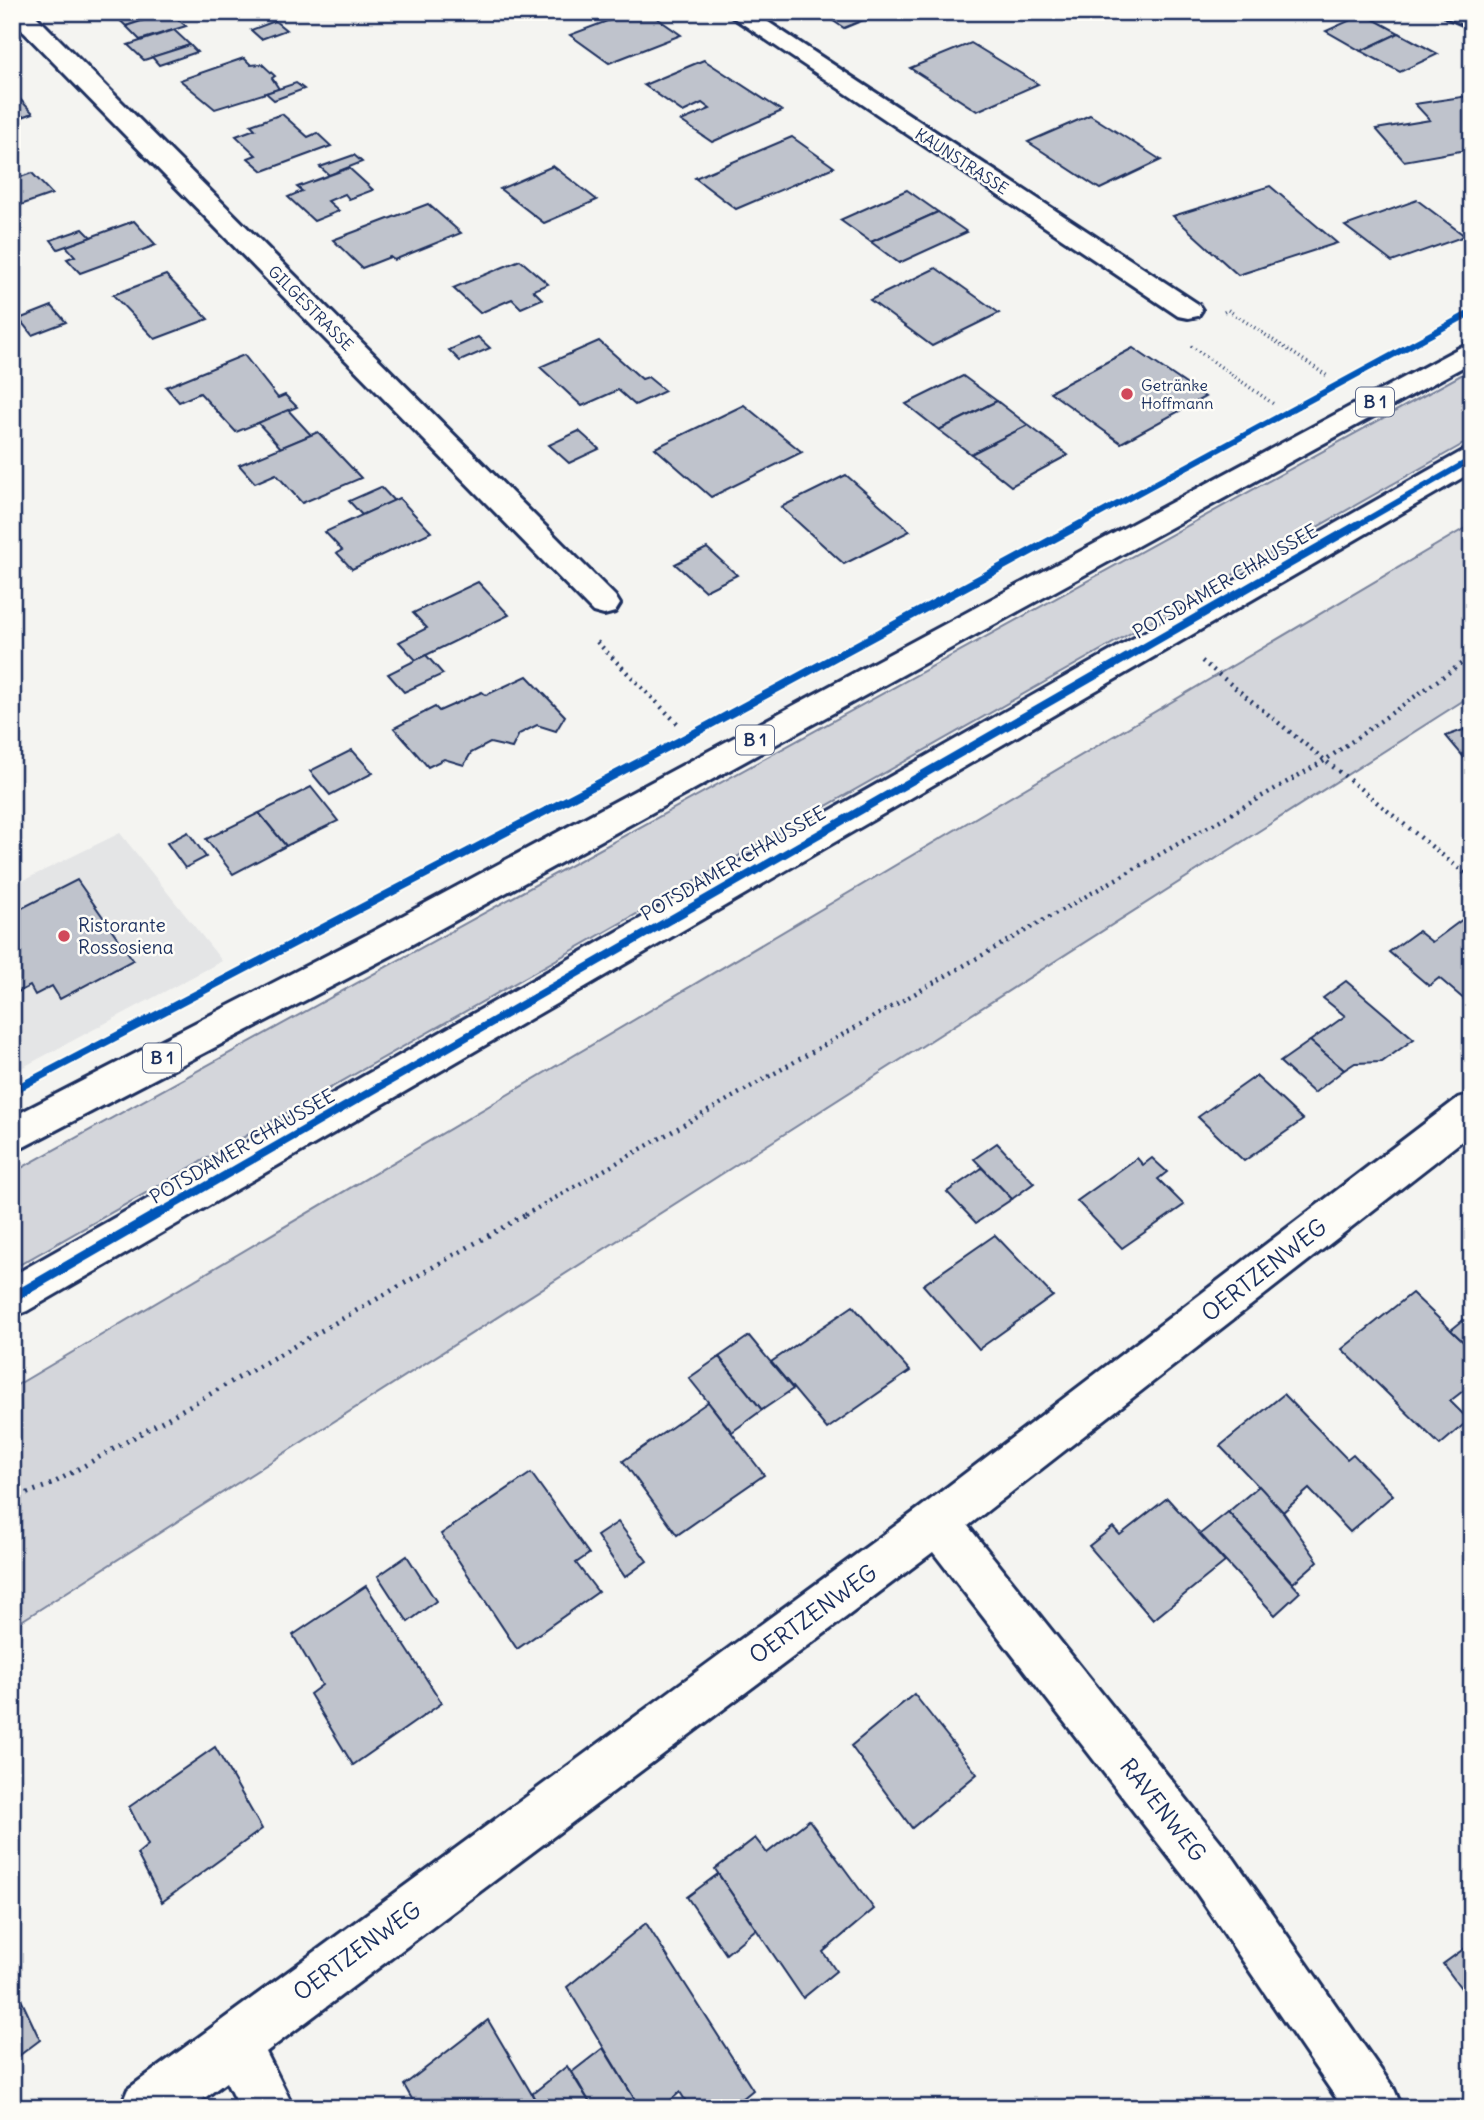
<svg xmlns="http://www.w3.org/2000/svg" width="1484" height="2120" font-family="Delius,sans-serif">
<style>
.built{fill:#e4e5e6}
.green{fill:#d4d6db;stroke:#78829c;stroke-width:2}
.building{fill:#bfc3cc;stroke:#1b2f5e;stroke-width:2}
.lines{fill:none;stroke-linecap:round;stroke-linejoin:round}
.street-casing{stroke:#1b2f5e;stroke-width:6}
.primary-casing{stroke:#1b2f5e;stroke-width:6}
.path-far2{stroke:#1b2f5e;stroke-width:3.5;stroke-dasharray:1 3.5;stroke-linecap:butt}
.path-far1{stroke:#1b2f5e;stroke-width:4.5;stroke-dasharray:2 5;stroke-linecap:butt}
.path{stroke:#1b2f5e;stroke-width:5;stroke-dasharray:2 6;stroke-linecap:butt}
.street{fill:#fdfcf7;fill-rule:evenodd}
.primary{fill:#fdfcf7;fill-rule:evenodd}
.cycleway-far2-casing{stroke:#fdfcf7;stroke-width:10}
.cycleway-far1-casing{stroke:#fdfcf7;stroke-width:12}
.cycleway-casing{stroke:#fdfcf7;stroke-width:15}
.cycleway-far2{stroke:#0057b8;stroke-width:6}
.cycleway-far1{stroke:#0057b8;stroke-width:8}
.cycleway{stroke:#0057b8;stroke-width:10}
.poi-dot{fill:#d1495b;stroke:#fdfcf7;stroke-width:2.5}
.labels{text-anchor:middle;stroke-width:5;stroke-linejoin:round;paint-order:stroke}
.far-street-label{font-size:16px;fill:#1b2f5e;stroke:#fdfcf7}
.far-poi-label{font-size:16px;fill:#1b2f5e;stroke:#fdfcf7;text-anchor:start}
.shield{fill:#fdfcf7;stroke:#5f6c8c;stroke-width:2}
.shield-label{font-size:18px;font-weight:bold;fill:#1b2f5e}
.street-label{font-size:19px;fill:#1b2f5e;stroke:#fdfcf7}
.poi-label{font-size:19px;fill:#1b2f5e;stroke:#fdfcf7;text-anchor:start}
.near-street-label{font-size:23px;fill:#1b2f5e;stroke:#fdfcf7}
</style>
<rect width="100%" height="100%" fill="#f4f4f1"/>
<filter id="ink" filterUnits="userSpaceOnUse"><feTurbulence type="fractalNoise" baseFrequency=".0143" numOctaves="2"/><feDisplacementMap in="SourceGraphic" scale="14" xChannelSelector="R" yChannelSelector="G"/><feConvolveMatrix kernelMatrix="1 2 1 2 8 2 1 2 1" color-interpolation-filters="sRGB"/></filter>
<g filter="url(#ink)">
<!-- built -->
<path class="built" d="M120,833L222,961L12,1073V879L16,884Z"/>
<!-- green -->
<g class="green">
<path d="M1472,369V439L12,1269V1173Z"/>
<path d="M1472,524V695L12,1627V1388Z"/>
</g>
<!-- building -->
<g class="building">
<path d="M111,12H169L126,26Z"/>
<path d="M169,12L186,26L140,40L126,26Z"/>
<path d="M631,12H648L681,35L609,63L570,35Z"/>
<path d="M820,12H883L844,28Z"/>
<path d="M1364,14L1399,33L1361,51L1326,31Z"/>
<path d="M275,21L286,30L261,39L251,30Z"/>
<path d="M174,30L190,45L144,60L128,45Z"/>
<path d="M1399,33L1438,54L1400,72L1361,51Z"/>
<path d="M971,43L1038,84L977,111L910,68Z"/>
<path d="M190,45L197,52L159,65L152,57Z"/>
<path d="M244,58L251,65L262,64L275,76L272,78L279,89L215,109L180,80Z"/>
<path d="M704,60L782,111L712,142L681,121L710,109L702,103L683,112L644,85Z"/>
<path d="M296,83L304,89L274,100L266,93Z"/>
<path d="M16,95L33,113L12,121V96Z"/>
<path d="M1468,96L1472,100V149L1404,161L1376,129L1430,120L1415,104Z"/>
<path d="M282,114L308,137L317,133L331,146L263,171L248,158L256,155L236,136L255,129L251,125Z"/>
<path d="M1090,115L1161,160L1100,189L1028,142Z"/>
<path d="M792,137L834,167L736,209L695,178Z"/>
<path d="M354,155L362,162L329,175L320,167Z"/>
<path d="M553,166L597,200L544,223L500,189Z"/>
<path d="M349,168L373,190L349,199L345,194L328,201L339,211L314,221L288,197L302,191L297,187Z"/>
<path d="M32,173L52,194L12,208V176L15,179Z"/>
<path d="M1270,186L1337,243L1238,275L1173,216Z"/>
<path d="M907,190L938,212L871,242L840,220Z"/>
<path d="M1417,200L1465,236L1392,262L1345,226Z"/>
<path d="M428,204L461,233L394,260L390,257L362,268L333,240Z"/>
<path d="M938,212L967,232L899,263L871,242Z"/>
<path d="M134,221L156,245L80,273L67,259L75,256L66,246Z"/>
<path d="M83,229L91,237L58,249L51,240Z"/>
<path d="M520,260L548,284L533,290L542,299L521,308L512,299L480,313L453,288Z"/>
<path d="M936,268L999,313L932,346L870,300Z"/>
<path d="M166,275L208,319L155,339L113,295Z"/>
<path d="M52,306L66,322L32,335L19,319Z"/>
<path d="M478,337L490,348L460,361L449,350Z"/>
<path d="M599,341L642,379L648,377L665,391L635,405L618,390L582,406L540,367Z"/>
<path d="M1133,348L1205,397L1121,443L1050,392Z"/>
<path d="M244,355L278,398L285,395L297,407L236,432L200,393L179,402L166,387Z"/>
<path d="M963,376L997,401L939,430L906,404Z"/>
<path d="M997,401L1028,425L971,454L939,430Z"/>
<path d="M744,405L802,452L711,497L655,448Z"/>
<path d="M288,410L311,435L281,448L258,423Z"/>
<path d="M1028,425L1068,455L1011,486L971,454Z"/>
<path d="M579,431L599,449L569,463L549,445Z"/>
<path d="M318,432L361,478L302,503L276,474L255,483L239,465Z"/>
<path d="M846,475L910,531L844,564L781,507Z"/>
<path d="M381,487L394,501L362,515L349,501Z"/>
<path d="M399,498L431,532L352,569L337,553L342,550L325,532Z"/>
<path d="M707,548L737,575L705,591L675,564Z"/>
<path d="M478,582L509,615L416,660L399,642L427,628L413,613Z"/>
<path d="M426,655L443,674L404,692L388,674Z"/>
<path d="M527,676L565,716L556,731L537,725L519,734L512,748L490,743L471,753L464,765L444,759L428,767L394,728L435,707L439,711L482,692L486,695Z"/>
<path d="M1472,727V767L1446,736Z"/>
<path d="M352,750L373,773L330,795L310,771Z"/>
<path d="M311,787L338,821L286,846L259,813Z"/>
<path d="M259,813L286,846L233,874L206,839Z"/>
<path d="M188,832L206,857L185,868L167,843Z"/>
<path d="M77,880L133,960L60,999L52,986L35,995L30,986L12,995V913Z"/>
<path d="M1463,919L1472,926V997L1466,1001L1439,978L1429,986L1389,952L1418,931L1432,942Z"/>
<path d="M1346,981L1414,1039L1382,1062L1355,1063L1344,1070L1310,1041L1345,1016L1323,998Z"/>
<path d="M1310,1041L1344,1070L1314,1093L1280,1062Z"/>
<path d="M1256,1076L1303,1120L1244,1161L1198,1117Z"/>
<path d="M997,1143L1034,1183L1012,1199L974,1159Z"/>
<path d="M1137,1158L1143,1165L1152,1158L1167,1172L1158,1179L1184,1205L1122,1248L1077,1201Z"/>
<path d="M982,1168L1012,1199L976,1223L947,1192Z"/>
<path d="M995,1235L1053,1296L979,1349L923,1285Z"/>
<path d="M1412,1293L1472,1350V1384L1450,1401L1469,1420L1440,1445L1342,1349Z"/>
<path d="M853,1306L910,1371L827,1429L771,1362Z"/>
<path d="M1472,1313V1350L1451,1330Z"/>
<path d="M749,1336L793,1389L762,1410L719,1357Z"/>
<path d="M719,1357L762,1410L732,1432L689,1378Z"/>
<path d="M1284,1394L1347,1459L1353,1454L1393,1495L1350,1532L1309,1489L1283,1512L1220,1446Z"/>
<path d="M708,1402L764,1475L677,1535L623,1461Z"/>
<path d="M531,1473L589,1554L576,1563L598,1592L517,1649L441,1534Z"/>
<path d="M1259,1486L1283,1512L1318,1561L1293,1583L1228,1512Z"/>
<path d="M1167,1498L1225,1562L1153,1620L1089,1546L1113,1527L1120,1535Z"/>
<path d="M1228,1512L1300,1592L1275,1615L1200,1534Z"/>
<path d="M618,1522L647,1561L625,1577L597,1536Z"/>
<path d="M407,1556L436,1601L408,1622L378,1576Z"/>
<path d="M366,1586L442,1703L353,1765L310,1694L322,1685L293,1635Z"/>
<path d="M914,1694L977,1774L912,1828L851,1746Z"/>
<path d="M215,1747L262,1829L162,1902L137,1854L148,1845L129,1807Z"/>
<path d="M809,1820L874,1909L823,1952L836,1971L803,1998L715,1869L755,1838L767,1853Z"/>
<path d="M718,1874L756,1929L726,1954L687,1897Z"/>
<path d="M646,1923L753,2090L731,2108H690L680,2092L662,2108H640L567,1987Z"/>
<path d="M1472,1943V2003L1443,1964Z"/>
<path d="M12,1980L40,2040L12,2061Z"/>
<path d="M488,2020L540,2108H417L404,2085Z"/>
<path d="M603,2048L640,2108H593L572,2072Z"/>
<path d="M567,2066L593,2108H540L532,2094Z"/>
</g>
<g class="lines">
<!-- street casing -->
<g class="street-casing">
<g id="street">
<path d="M12,12H32L615,596L620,604L615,612L604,615L593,612L12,20Z"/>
<path d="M725,12H753L1198,304L1202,310L1198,316L1188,318L1178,316Z"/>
<path d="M1442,12H1472V28L1446,17Z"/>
<path d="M1472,1094V1133L968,1526L1232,1856L1394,2089L1402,2108H1343L1196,1892L933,1552L266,2052L294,2108H239L226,2082L191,2108H120L128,2089L921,1507L1458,1098Z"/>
</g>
</g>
<!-- primary casing -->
<g class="primary-casing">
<g id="primary">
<path d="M1472,341V362L398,952L12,1153V1117L372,932Z"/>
<path d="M1472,449V472L27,1311L12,1317V1276L1461,452Z"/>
</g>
</g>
<!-- path-far2 -->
<g class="path-far2">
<path d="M1224,312L1228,310L1329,377"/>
<path d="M1191,346L1275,405"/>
</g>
<!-- path-far1 -->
<g class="path-far1">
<path d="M597,642L678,724"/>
<path d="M1202,661L1472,879"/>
<path d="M525,1215L1324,761L1472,656"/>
</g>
<!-- path -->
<path class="path" d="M12,1499L52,1484L528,1213"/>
<!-- street -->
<use href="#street" class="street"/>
<!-- primary -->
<use href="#primary" class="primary"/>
<!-- cycleway-far2 casing -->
<g class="cycleway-far2-casing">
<g id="cycleway-far2">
<path d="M1077,526L1472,312"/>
<path d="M1356,526L1472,459"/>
</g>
</g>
<!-- cycleway-far1 casing -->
<g class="cycleway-far1-casing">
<g id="cycleway-far1">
<path d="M12,1091L689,736L1081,524"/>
<path d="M156,1215L1359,524"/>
</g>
</g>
<!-- cycleway casing -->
<g class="cycleway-casing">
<path id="cycleway" d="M12,1298L159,1213"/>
</g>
<!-- cycleway-far2 -->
<use href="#cycleway-far2" class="cycleway-far2"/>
<!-- cycleway-far1 -->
<use href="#cycleway-far1" class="cycleway-far1"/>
<!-- cycleway -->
<use href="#cycleway" class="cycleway"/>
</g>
</g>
<!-- markers -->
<g class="poi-dot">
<circle cx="1127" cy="394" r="7"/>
<circle cx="64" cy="936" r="7"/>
</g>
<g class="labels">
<!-- far-street labels -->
<g class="far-street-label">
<text transform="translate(962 161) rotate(33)" y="6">KAUNSTRASSE</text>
<text transform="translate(311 308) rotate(45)" y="6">GILGESTRASSE</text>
</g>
<!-- far-poi labels -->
<g class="far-poi-label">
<text x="1141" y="391">Getränke<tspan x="1141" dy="18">Hoffmann</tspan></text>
</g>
<!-- shield labels -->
<g class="shield">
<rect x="1356" y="387.5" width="38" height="29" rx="5"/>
<rect x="736" y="725.5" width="38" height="29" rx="5"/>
<rect x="143" y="1043.5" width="38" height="29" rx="5"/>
</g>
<g class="shield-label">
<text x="1375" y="408">B 1</text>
<text x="755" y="746">B 1</text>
<text x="162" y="1064">B 1</text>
</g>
<!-- street labels -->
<g class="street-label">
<text transform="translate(1225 581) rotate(-30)" y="7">POTSDAMER CHAUSSEE</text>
<text transform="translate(733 863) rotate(-30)" y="7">POTSDAMER CHAUSSEE</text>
<text transform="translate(242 1146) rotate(-30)" y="7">POTSDAMER CHAUSSEE</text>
</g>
<!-- poi labels -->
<g class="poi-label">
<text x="78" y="932">Ristorante<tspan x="78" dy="22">Rossosiena</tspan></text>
</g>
<!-- near-street labels -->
<g class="near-street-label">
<text transform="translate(1264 1270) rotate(-38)" y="8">OERTZENWEG</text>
<text transform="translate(813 1614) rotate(-36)" y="8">OERTZENWEG</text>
<text transform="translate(1163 1810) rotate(52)" y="8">RAVENWEG</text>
<text transform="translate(357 1951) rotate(-36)" y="8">OERTZENWEG</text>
</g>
</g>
<!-- margin -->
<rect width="1484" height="2120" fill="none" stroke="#fdfcf7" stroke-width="42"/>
<rect x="21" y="21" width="1442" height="2078" fill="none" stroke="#1b2f5e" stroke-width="2.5" filter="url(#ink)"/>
</svg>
